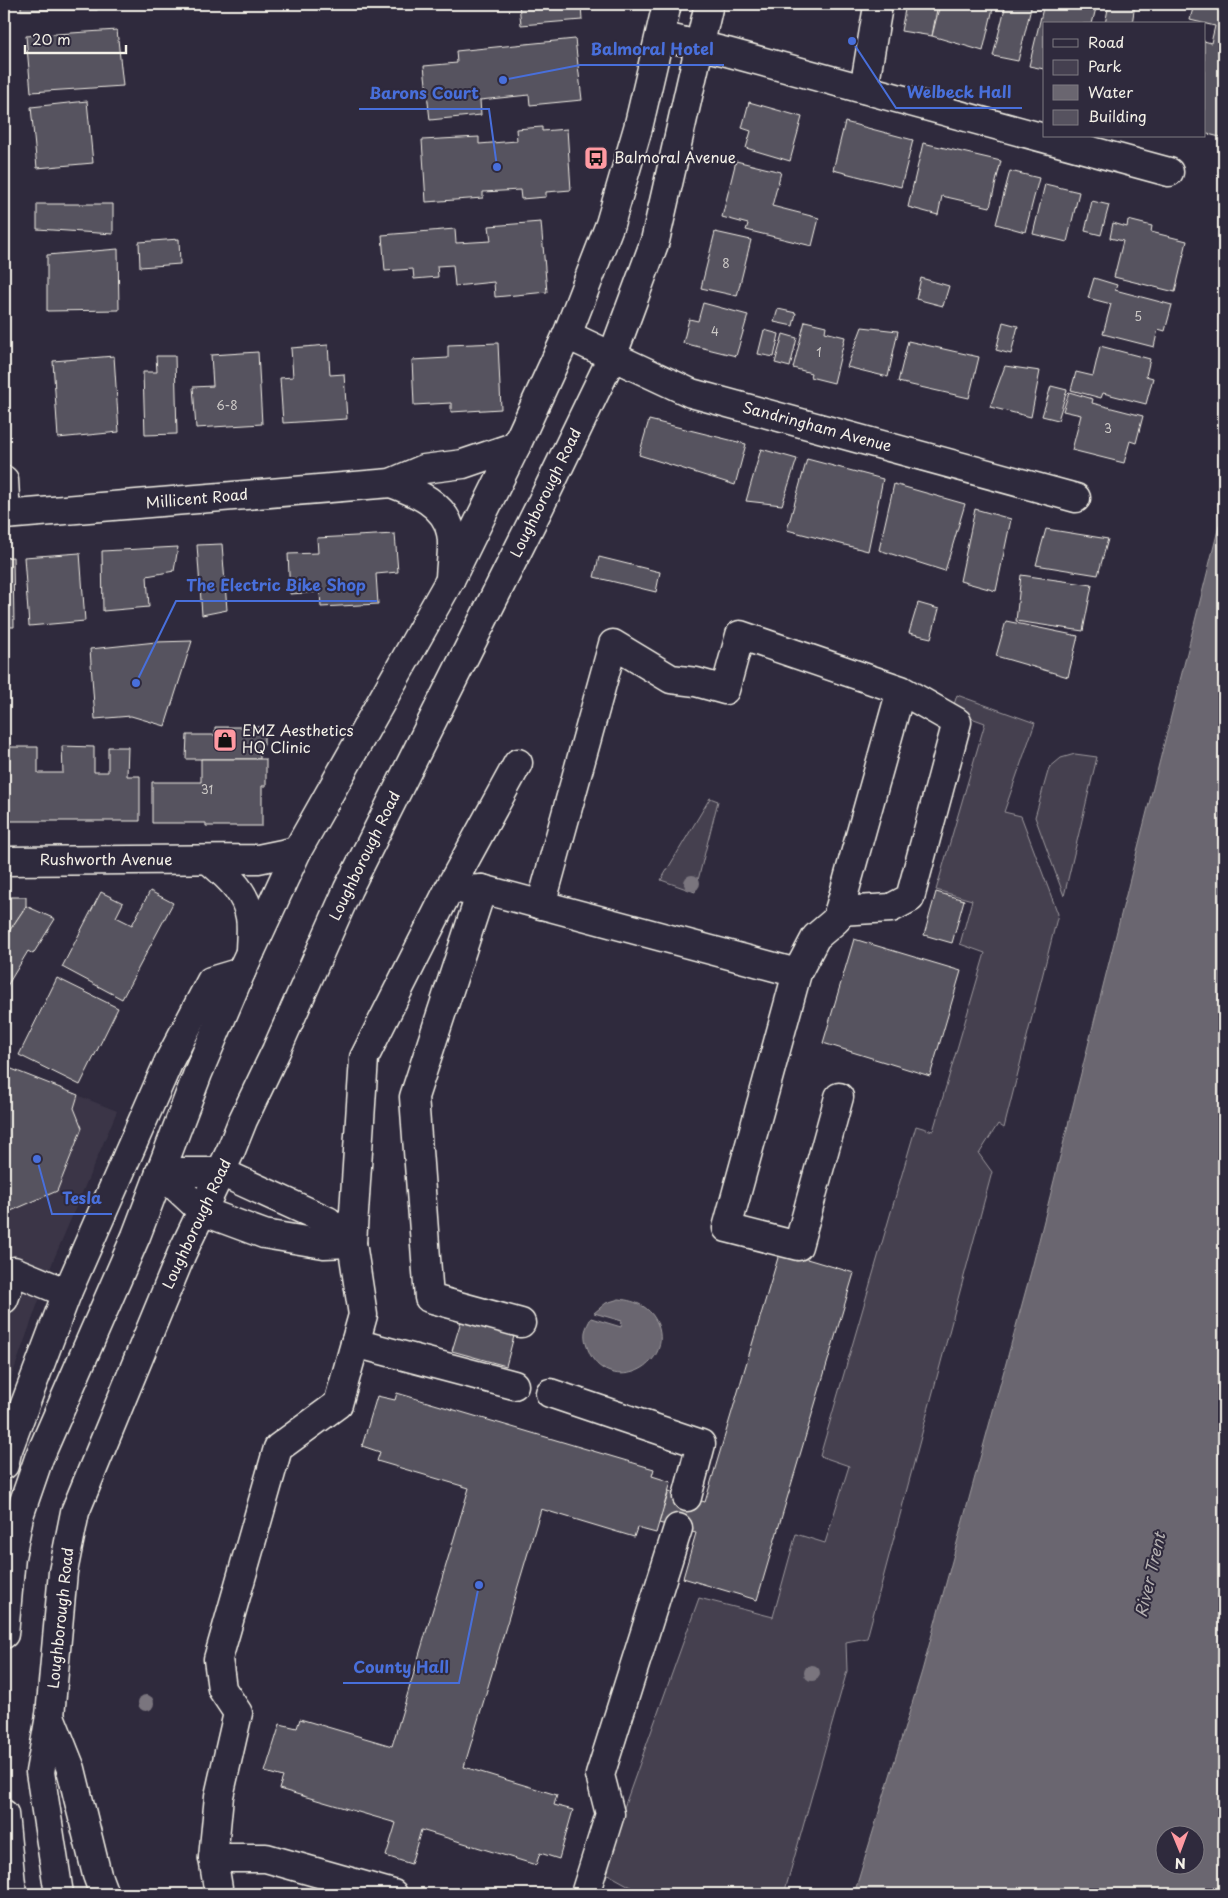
<svg xmlns="http://www.w3.org/2000/svg" width="1228" height="1898" font-family="'Playpen Sans',sans-serif">
<style>
.built{fill:#3b3647}
.green{fill:#454050;stroke:#9c989c}
.water{fill:#6a6670;stroke:#a19ea0;fill-rule:evenodd}
.building{fill:#56525f;stroke:#f4f1e8}
.lines{fill:none;stroke-linecap:round;stroke-linejoin:round}
.minor-casing{stroke:#f4f1e8;stroke-width:31}
.major-casing{stroke:#f4f1e8;stroke-width:31}
.minor{stroke:#2f2a3d;stroke-width:28}
.major{stroke:#2f2a3d;stroke-width:28}
.tree{fill:#7a757e}
.labels{text-anchor:middle;stroke-width:4;stroke-linejoin:round;paint-order:stroke}
.number-label{font-size:12px;fill:#ccc9c6}
.poi-label{font-size:15px;fill:#f4f1e8;stroke:#2f2a3d;text-anchor:start}
.street-label{font-size:15px;fill:#f4f1e8;stroke:#2f2a3d}
.water-label{font-size:16px;font-style:italic;fill:#b6b2b2;stroke:#2f2a3d}
.leader{fill:none;stroke:#486fdb;stroke-width:2}
.callout-dot{fill:#486fdb;stroke:#2f2a3d;stroke-width:2}
.callout-label{font-size:16px;text-anchor:middle;font-weight:bold;fill:#486fdb;stroke:#2f2a3d;stroke-width:4;stroke-linejoin:round;paint-order:stroke}
</style>
<rect width="100%" height="100%" fill="#2f2a3d"/>
<filter id="ink" filterUnits="userSpaceOnUse"><feTurbulence type="fractalNoise" baseFrequency=".02" numOctaves="2"/><feDisplacementMap in="SourceGraphic" scale="10" xChannelSelector="R" yChannelSelector="G"/><feConvolveMatrix kernelMatrix="1 2 1 2 8 2 1 2 1" color-interpolation-filters="sRGB"/></filter>
<g filter="url(#ink)">
<!-- built -->
<path class="built" d="M4,1066L117,1111L53,1261L4,1398Z"/>
<!-- green -->
<g class="green">
<path d="M957,695L1035,723L1004,812L1021,816L1058,914L1004,1128L998,1124L979,1154L992,1172L867,1638L846,1642L847,1671L784,1894H633L635,1889L604,1872L621,1816L699,1598L773,1617L796,1534L825,1543L849,1466L820,1456L916,1126L933,1131L985,953L960,944L972,900L936,890L985,723L952,711Z"/>
<path d="M1075,754L1097,757L1064,896L1035,817L1049,768L1061,758Z"/>
<path d="M710,798L718,801L695,892L661,880Z"/>
</g>
<!-- water -->
<g class="water">
<path d="M1224,506V1894H854L922,1671L1033,1264ZM1166,1836H1196V1866H1166Z"/>
<path d="M619,1299C637,1301 651,1307 658,1325C673,1368 610,1394 590,1354C587,1347 584,1340 585,1332C586,1327 589,1322 591,1318L621,1327L622,1321L594,1313L606,1303Z"/>
</g>
<!-- building -->
<g class="building">
<rect x="21" y="4" width="76" height="6"/>
<path d="M519,4H581L582,20L521,25Z"/>
<path d="M906,4H938L932,36L901,31Z"/>
<path d="M940,4H994L983,51L932,36Z"/>
<path d="M1006,4H1032L1018,61L993,56Z"/>
<path d="M1044,4H1097L1092,24H1044V69L1029,66Z"/>
<path d="M1109,4H1135L1132,24H1105Z"/>
<path d="M1194,4H1224V138L1204,133V41L1211,43L1215,26L1190,20Z"/>
<path d="M117,30L123,86L31,92L26,36Z"/>
<path d="M575,39L582,100L530,105L529,95L480,100L481,115L430,120L424,66L457,63L456,51Z"/>
<path d="M87,101L93,163L37,168L31,107Z"/>
<path d="M749,102L802,117L790,161L746,148L751,131L742,128Z"/>
<path d="M845,122L913,140L901,187L833,170Z"/>
<path d="M542,127V131L567,129L571,190L546,192V197L521,199L520,190L483,192V198L426,202L422,140L479,137V144L517,141L516,129Z"/>
<path d="M923,143L1001,161L990,207L942,196L938,215L908,207Z"/>
<path d="M736,161L781,172L772,206L819,218L812,246L746,230L748,224L722,217Z"/>
<path d="M1010,171L1039,178L1025,232L996,224Z"/>
<path d="M1045,184L1079,192L1067,242L1033,234Z"/>
<path d="M1092,201L1109,205L1101,235L1085,231Z"/>
<path d="M37,204H113V234L37,229Z"/>
<path d="M1128,220L1152,226L1151,232L1187,241L1175,292L1114,277L1123,241L1110,238L1113,223L1127,227Z"/>
<path d="M541,222L547,292L495,297L494,282L455,286L453,265L437,266L438,277L414,279L413,269L385,271L382,235L455,229L456,243L491,241L489,226Z"/>
<path d="M715,232L751,240L737,296L701,288Z"/>
<path d="M179,239L180,264L140,267L139,242Z"/>
<path d="M118,249L119,310L47,311V255Z"/>
<path d="M921,278L949,286L943,306L916,299Z"/>
<path d="M1094,278L1117,285L1115,290L1172,305L1165,331L1158,329L1154,347L1103,334L1111,304L1088,298Z"/>
<path d="M703,303L748,315L736,356L683,343L689,319L698,321Z"/>
<path d="M778,309L796,313L793,326L774,322Z"/>
<path d="M805,321L826,326L825,332L845,337L834,383L810,377L811,373L793,368Z"/>
<path d="M1003,322L1018,326L1011,354L996,350Z"/>
<path d="M862,327L898,331L888,377L847,367Z"/>
<path d="M764,330L779,334L774,357L758,354Z"/>
<path d="M783,334L797,338L790,367L775,363Z"/>
<path d="M908,341L979,357L969,398L898,382Z"/>
<path d="M498,343L501,409L451,412V403L414,405L412,360L448,358V345Z"/>
<path d="M328,345L330,375L344,374L347,419L283,423L280,378L293,377L291,348Z"/>
<path d="M1100,346L1150,359L1146,376L1153,378L1146,404L1103,393L1101,398L1071,390L1076,372L1093,376Z"/>
<path d="M258,352L262,424L196,428L193,387L213,386L211,355Z"/>
<path d="M114,356L119,432L58,438L53,361Z"/>
<path d="M156,356H175L177,434L145,435L143,372H157Z"/>
<path d="M1005,366L1040,371L1031,417L990,407Z"/>
<path d="M1051,386L1067,390L1058,420L1042,416Z"/>
<path d="M1069,392L1093,399L1092,403L1143,416L1136,443L1130,441L1124,463L1072,450L1081,415L1063,411Z"/>
<path d="M649,420L746,444L735,485L639,455Z"/>
<path d="M761,449L797,459L782,505L746,501Z"/>
<path d="M807,459L883,479L868,551L787,530Z"/>
<path d="M894,484L965,504L945,571L879,550Z"/>
<path d="M975,509L1011,519L996,591L960,581Z"/>
<path d="M1046,529L1108,539L1098,575L1036,565Z"/>
<path d="M395,534L398,572L376,574L378,604L321,607L320,592L290,594L288,554L318,553L317,538Z"/>
<path d="M222,544L227,610L202,615L197,545Z"/>
<path d="M178,547L174,571L147,576L149,607L103,611L102,551Z"/>
<path d="M80,553L85,621L29,626L24,557Z"/>
<path d="M13,557L14,627H4V558Z"/>
<path d="M599,557L660,572L656,592L594,577Z"/>
<path d="M1021,575L1092,585L1083,631L1016,621Z"/>
<path d="M918,603L939,609L931,638L909,633Z"/>
<path d="M1006,621L1078,636L1068,677L996,656Z"/>
<path d="M192,641L165,726L131,716L95,719L90,649L156,642Z"/>
<path d="M215,727H260V731L264,736V745L260,750V759H186L187,735H215Z"/>
<path d="M62,746L94,747V772H108V747H128L127,776H140V821H4L5,747H38V773H63Z"/>
<path d="M201,759H266V786H262V826H206V823H152V782H201Z"/>
<path d="M150,891L173,903L122,999L62,967L101,892L123,903L116,917L132,925Z"/>
<path d="M936,892L964,900L952,943L924,935Z"/>
<path d="M4,897H26V906L4,939Z"/>
<path d="M26,906L55,919L33,954L28,951L4,991V939Z"/>
<path d="M854,939L961,971L930,1076L823,1043Z"/>
<path d="M57,978L118,1008L80,1085L19,1055Z"/>
<path d="M4,1066L78,1095L74,1108L82,1128L57,1191L4,1214Z"/>
<path d="M780,1251L854,1273L757,1600L683,1578L696,1533L659,1523L669,1491L705,1502Z"/>
<path d="M461,1321L514,1336L506,1366L452,1351Z"/>
<path d="M397,1393L654,1469L652,1476L671,1482L656,1533L637,1528L634,1537L541,1509L504,1633L464,1767L557,1795L554,1805L573,1810L559,1859L540,1853L536,1865L421,1830L411,1864L386,1856L396,1823L279,1789L283,1777L265,1772L280,1724L297,1728L300,1719L392,1746L469,1488L377,1461L380,1452L362,1446L377,1396L395,1400Z"/>
</g>
<g class="lines">
<!-- minor casing -->
<g class="minor-casing">
<g id="minor">
<path d="M661,36L727,52L1169,172"/>
<path d="M864,89L877,12"/>
<path d="M567,335L691,393L1076,498"/>
<path d="M4,480L6,515"/>
<path d="M391,483C415,492 446,504 451,533C454,546 450,566 450,580"/>
<path d="M4,515L391,483L424,469L463,464L516,446"/>
<path d="M209,860C227,876 246,891 250,917C252,928 250,941 250,953"/>
<path d="M4,861L258,859L297,851"/>
<path d="M482,889L414,1097L429,1298L521,1323"/>
<path d="M464,890L482,889L797,973L816,937L836,920L839,911"/>
<path d="M541,905L613,644L671,679L696,682L725,690L740,635L901,690L957,722L910,898L891,908L839,911L901,690"/>
<path d="M797,973L727,1228L798,1246L839,1097"/>
<path d="M160,1172L202,1211L264,1234L324,1244L352,1243"/>
<path d="M160,1172H221L328,1221L352,1243"/>
<path d="M4,1299L14,1271L67,1293"/>
<path d="M355,1343L514,1385"/>
<path d="M550,1393L701,1444L687,1497"/>
<path d="M4,1465L7,1452L67,1293L169,1061L211,981L241,972"/>
<path d="M213,1858H266L393,1894"/>
<path d="M219,1894L213,1858L219,1796L238,1713L222,1689L218,1659L278,1448L338,1404L363,1315L352,1243L364,1058L448,891L518,763"/>
<path d="M585,1894L610,1814L600,1775L678,1528"/>
</g>
</g>
<!-- major casing -->
<g class="major-casing">
<g id="major">
<path d="M4,1634L11,1557L19,1516L39,1458L136,1236L198,1073L241,972L297,851L450,580L516,446L567,335L610,224L638,128L667,4"/>
<path d="M50,1716L71,1769L97,1875L104,1894"/>
<path d="M4,1814L12,1894"/>
<path d="M59,1894L40,1772L50,1716L63,1572L75,1512L182,1253L231,1150L243,1120L276,1051L348,889L540,506L612,357L655,241L709,4"/>
</g>
</g>
<!-- minor -->
<use href="#minor" class="minor"/>
<!-- major -->
<use href="#major" class="major"/>
</g>
<!-- trees -->
<g class="tree">
<circle cx="692" cy="883" r="8"/>
<circle cx="812" cy="1673" r="8"/>
<circle cx="146" cy="1703" r="8"/>
</g>
</g>
<!-- icons -->
<defs>
<g id="bus-square" transform="scale(1.25)"><rect x="-9" y="-9" width="18" height="18" rx="4" fill="#ff9aa2" stroke="#2f2a3d"/><path d="M-5-6H5V4H4V6H2V4H-2V6H-4V4H-5ZM-3.5-4V0h7V-4ZM-3.5 1.2v1.5H-2V1.2ZM2 1.2v1.5H3.5V1.2Z" fill="#111"/></g>
<g id="shop-square" transform="scale(1.25)"><rect x="-9" y="-9" width="18" height="18" rx="4" fill="#ff9aa2" stroke="#2f2a3d"/><path d="M-5-2.5h2.3a2.7 3.5 0 0 1 5.4 0H5L5.5 6h-11ZM-1.5-2.5h3a1.5 2.3 0 0 0-3 0Z" fill="#111"/></g>
</defs>
<g fill-rule="evenodd">
<use href="#bus-square" x="596" y="158"/>
<use href="#shop-square" x="225" y="740"/>
</g>
<g class="labels">
<!-- number labels -->
<g class="number-label">
<text x="726" y="268">8</text>
<text x="1138" y="321">5</text>
<text x="715" y="336">4</text>
<text x="819" y="357">1</text>
<text x="227" y="410">6-8</text>
<text x="1108" y="433">3</text>
<text x="207" y="794">31</text>
</g>
<!-- poi labels -->
<g class="poi-label">
<text x="614" y="163">Balmoral Avenue</text>
<text x="242" y="736">EMZ Aesthetics<tspan x="242" dy="17">HQ Clinic</tspan></text>
</g>
<!-- street labels -->
<g class="street-label">
<text transform="translate(817 427) rotate(15)" y="5">Sandringham Avenue</text>
<text transform="translate(546 493) rotate(-64)" y="5">Loughborough Road</text>
<text transform="translate(197 499) rotate(-5)" y="5">Millicent Road</text>
<text transform="translate(365 856) rotate(-64)" y="5">Loughborough Road</text>
<text x="106" y="865">Rushworth Avenue</text>
<text transform="translate(197 1224) rotate(-65)" y="5">Loughborough Road</text>
<text transform="translate(61 1618) rotate(-84)" y="5">Loughborough Road</text>
</g>
<!-- water labels -->
<g class="water-label">
<text transform="translate(1150 1575) rotate(-77)" y="6">River Trent</text>
</g>
</g>
<!-- callouts -->
<path class="leader" d="M503 80L580 65H724M852 41L896 108H1022M497 167L489 109H359M136 683L176 601H377M37 1159L52 1214H112M479 1585L459 1683H343"/>
<g class="callout-dot">
<circle cx="503" cy="80" r="5"/>
<circle cx="852" cy="41" r="5"/>
<circle cx="497" cy="167" r="5"/>
<circle cx="136" cy="683" r="5"/>
<circle cx="37" cy="1159" r="5"/>
<circle cx="479" cy="1585" r="5"/>
</g>
<g class="callout-label">
<text x="652" y="55">Balmoral Hotel</text>
<text x="959" y="98">Welbeck Hall</text>
<text x="424" y="99">Barons Court</text>
<text x="276" y="591">The Electric Bike Shop</text>
<text x="82" y="1204">Tesla</text>
<text x="401" y="1673">County Hall</text>
</g>
<!-- margin -->
<rect width="1228" height="1898" fill="none" stroke="#2f2a3d" stroke-width="20"/>
<rect x="10" y="10" width="1208" height="1878" fill="none" stroke="#f4f1e8" stroke-width="2" filter="url(#ink)"/>
<!-- legend -->
<rect x="1043" y="22" width="162" height="115" fill="#2f2a3d" stroke="#7e7a81"/>
<rect x="1053" y="39" width="25" height="8" fill="#2f2a3d" stroke="#7e7a81"/>
<text x="1088" y="48" font-size="15" fill="#f4f1e8">Road</text>
<rect x="1053" y="60" width="25" height="15" fill="#454050" stroke="#7e7a81"/>
<text x="1088" y="72" font-size="15" fill="#f4f1e8">Park</text>
<rect x="1053" y="85" width="25" height="15" fill="#6a6670" stroke="#7e7a81"/>
<text x="1088" y="98" font-size="15" fill="#f4f1e8">Water</text>
<rect x="1053" y="110" width="25" height="15" fill="#56525f" stroke="#7e7a81"/>
<text x="1088" y="122" font-size="15" fill="#f4f1e8">Building</text>
<!-- north arrow -->
<g transform="translate(1180 1850) rotate(179)"><circle r="24" fill="#2f2a3d" stroke="#7e7a81"/>
<path d="M0-4L9 19L0 12L-9 19Z" fill="#ff9aa2"/>
<text y="-8" font-size="14" font-weight="bold" text-anchor="middle" fill="#f4f1e8">N</text>
</g>
<!-- scale -->
<path d="M25 45v8h101v-8" fill="none" stroke="#f4f1e8" stroke-width="2.5"/>
<text x="32" y="45" font-size="15" fill="#f4f1e8" stroke="#2f2a3d" stroke-width="4" paint-order="stroke">20 m</text>
</svg>
